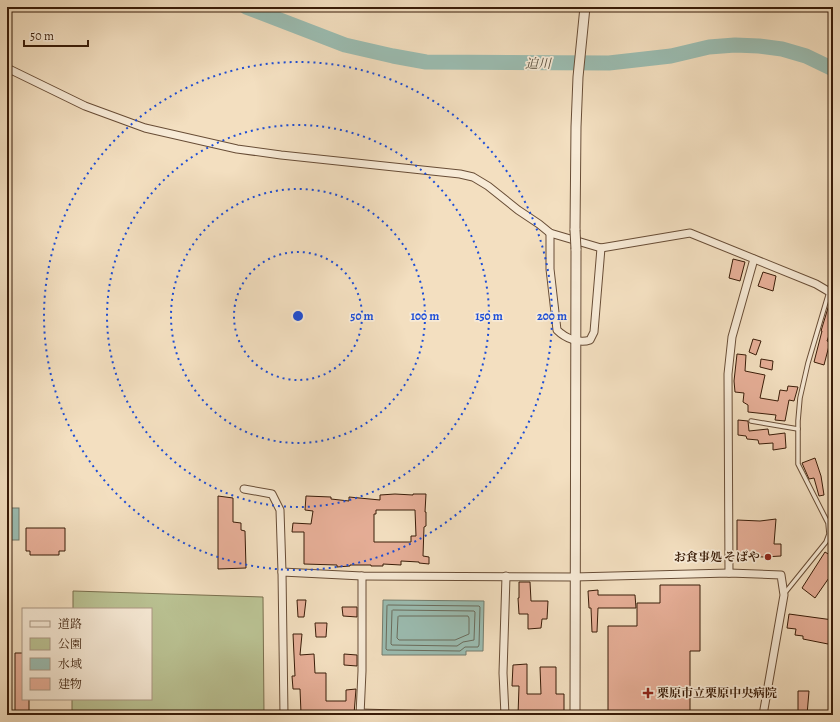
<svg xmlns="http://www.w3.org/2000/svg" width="840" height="722" font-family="Alegreya,'Noto Serif JP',serif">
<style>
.green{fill:#bac293;stroke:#7a6f4e}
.water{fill:#9bbdb2;stroke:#747d6e}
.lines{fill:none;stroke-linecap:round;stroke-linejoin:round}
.shore{stroke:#6a6c5d;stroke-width:1}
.river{stroke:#9bbdb2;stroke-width:15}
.building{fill:#e7af98;stroke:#391c08;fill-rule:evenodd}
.service-casing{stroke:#684d36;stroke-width:5.5}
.minor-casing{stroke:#684d36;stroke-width:9}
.tertiary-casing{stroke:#684d36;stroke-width:11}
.service{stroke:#f7ead6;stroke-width:3.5}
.minor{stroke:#f7ead6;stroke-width:7}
.tertiary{stroke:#f7ead6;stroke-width:9}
.tertiary-bridge-casing{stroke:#684d36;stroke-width:11;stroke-linecap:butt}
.tertiary-bridge{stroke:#f7ead6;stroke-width:9}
.ring{fill:none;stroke:#1d4ed8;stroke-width:2;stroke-dasharray:2 4}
.poi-dot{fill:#8f2418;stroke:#f7ead6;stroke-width:1.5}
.labels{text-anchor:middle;stroke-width:3.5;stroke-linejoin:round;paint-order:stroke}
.poi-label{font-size:12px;font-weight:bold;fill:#391c08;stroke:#f7ead6;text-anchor:end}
.water-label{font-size:13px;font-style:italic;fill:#564c3b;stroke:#f7ead6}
.centre{fill:#1d4ed8;stroke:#f7ead6;stroke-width:2}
.ring-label{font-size:12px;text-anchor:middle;font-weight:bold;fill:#1d4ed8;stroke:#f7ead6;stroke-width:3.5;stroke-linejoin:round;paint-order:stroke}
</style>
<rect width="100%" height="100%" fill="#f3dfc0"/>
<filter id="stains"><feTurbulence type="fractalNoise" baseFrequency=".005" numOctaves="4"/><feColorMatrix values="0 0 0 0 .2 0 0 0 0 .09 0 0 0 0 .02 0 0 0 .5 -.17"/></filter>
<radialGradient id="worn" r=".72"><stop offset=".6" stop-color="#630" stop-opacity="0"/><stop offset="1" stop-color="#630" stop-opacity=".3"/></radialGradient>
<!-- green -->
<path class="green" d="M73,591L263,597L264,715H72V699H151V609H73Z"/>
<!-- water -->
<g class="water">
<rect x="7" y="508" width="12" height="32"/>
<path d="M383,600L484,601L483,651H466V655H382Z"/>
</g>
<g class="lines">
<!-- shore -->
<g class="shore">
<path d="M388,605L479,606L480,607L479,645L478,647H465L460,651L387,650L386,649L387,606Z"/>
<path d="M393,610L474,611L475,612L474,640L463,642L457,646L392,645L391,644L392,611Z"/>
<path d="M399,616H468L469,618V634L455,640H399L397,638L398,617Z"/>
</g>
<!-- river -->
<path class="river" d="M246,7L345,45L393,56L426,62L609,63L671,56L709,47L735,45L759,46L782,49L806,56L833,69"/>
</g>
<!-- building -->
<g class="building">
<path d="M733,259L745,262L740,281L729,278Z"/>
<path d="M763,272L776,276L773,291L758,286Z"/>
<path d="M831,298L833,299V324L827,341L830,342L824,365L814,362L822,331H821Z"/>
<path d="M753,339L761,341L756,355L749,352Z"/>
<path d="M737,354L746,355L745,371L765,375L760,398L778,401L780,390L787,391L788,386L798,387L794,401L789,400L785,421L775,420L776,415L748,412V405L743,402L744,393L735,392L734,381Z"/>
<path d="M761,359L773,361L772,370L760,367Z"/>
<path d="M738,420L748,421L749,431L768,429L769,435L785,433L786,448L773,450V443L759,444L758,440L747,439L746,436L738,435Z"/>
<path d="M815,458L821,476L824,495L819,496L814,478L809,479L802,463Z"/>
<path d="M395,494L413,495V494H426L425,512H426V526L424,527L423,556L429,557V564L419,563V562L401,561V565L383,564V566H371V565H350V566L337,567V565L304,564V532H292L293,523L311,524L313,511L305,510L306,496L331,497V499L349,501V497L380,500V495ZM376,510H415L416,536H411V542H374V514H376Z"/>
<path d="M218,496L233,498V522L241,523V530L245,531L246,568L218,569Z"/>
<path d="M776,519L774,544H781V556L764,557L737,556V520L760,521Z"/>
<path d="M26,528H65V551H59V555H30V551H26Z"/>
<path d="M825,552L833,557V572L815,598L802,588Z"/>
<path d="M519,582H530L531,601H548L547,619H542L541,628L528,629V614H519L518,598H519Z"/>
<path d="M660,585H700V651H690V715H608V626H637V603H660Z"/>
<path d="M598,590V595H635L636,608H598L597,632H592L591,608H589L588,591Z"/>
<path d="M297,600H306L304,617H298Z"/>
<path d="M342,607H357V617L343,616Z"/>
<path d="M789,614L833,620V645L803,639V636L795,635L796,629L787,628Z"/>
<path d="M315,623H327L326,637H316Z"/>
<path d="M293,634H302L300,655L314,654L315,673H326V701H346V690L356,689L354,714L301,713L300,689H293L292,676H295Z"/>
<path d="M15,653H23V699H29V715H15Z"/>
<path d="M344,654L357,655V666L344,665Z"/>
<path d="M527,664V694H541L540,667H556V694H564V715H518L519,686H512L513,665Z"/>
<path d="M798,691H809L807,715H798Z"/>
</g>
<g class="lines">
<!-- service casing -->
<g class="service-casing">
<g id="service">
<path d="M751,421L798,429"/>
<path d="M784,594L826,542L829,534L828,523L798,464V421L800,398L808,363L829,292"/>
</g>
</g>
<!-- minor casing -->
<g class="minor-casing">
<g id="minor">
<path d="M7,68L85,106L145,128L237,149L281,155L460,174L473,177L488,186L518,210L539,224L550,233L601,248L690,233L816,284L833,294"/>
<path d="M550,233V269L557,330C565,338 579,344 590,340L594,332L601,248"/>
<path d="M244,489L272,494L280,510L282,572"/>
<path d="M729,573L728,374L732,337L754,259"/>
<path d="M360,713L438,715"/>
<path d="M284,715L282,572L362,576L574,577L729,573L781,575L784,595L763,715"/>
<path d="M360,715L362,671V576"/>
<path d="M505,715L503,673L506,576"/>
</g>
</g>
<!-- tertiary casing -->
<g class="tertiary-casing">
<g id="tertiary">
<path d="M575,230L576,127L578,77L585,7"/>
<path d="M575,715L576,249"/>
</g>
</g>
<!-- service -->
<use href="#service" class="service"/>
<!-- minor -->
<use href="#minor" class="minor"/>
<!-- tertiary -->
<use href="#tertiary" class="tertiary"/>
<!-- tertiary-bridge casing -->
<g class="tertiary-bridge-casing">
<path id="tertiary-bridge" d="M575,230L576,249"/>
</g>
<!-- tertiary-bridge -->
<use href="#tertiary-bridge" class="tertiary-bridge"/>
</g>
<!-- distance rings -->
<g class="ring">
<circle cx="298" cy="316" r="64"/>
<circle cx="298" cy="316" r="127"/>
<circle cx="298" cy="316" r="191"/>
<circle cx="298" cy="316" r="254"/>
</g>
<!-- markers -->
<g class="poi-dot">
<circle cx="768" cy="557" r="4"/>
<path d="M646 687h4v4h4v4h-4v4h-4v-4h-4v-4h4z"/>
</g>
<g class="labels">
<!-- poi labels -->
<g class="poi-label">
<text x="760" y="561">お食事処 そばや</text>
<text x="657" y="697" text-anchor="start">栗原市立栗原中央病院</text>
</g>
<!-- water labels -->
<g class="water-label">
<text x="538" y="68">迫川</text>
</g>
</g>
<circle cx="298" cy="316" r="6" class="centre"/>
<g class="ring-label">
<text x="362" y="320">50 m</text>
<text x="425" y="320">100 m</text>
<text x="489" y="320">150 m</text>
<text x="552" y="320">200 m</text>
</g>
<!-- margin -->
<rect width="840" height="722" fill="none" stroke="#f3dfc0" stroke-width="24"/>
<rect x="8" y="8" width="824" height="706" fill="none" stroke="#391c08" stroke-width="2"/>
<rect x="12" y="12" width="816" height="698" fill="none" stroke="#391c08"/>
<!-- legend -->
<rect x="22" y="608" width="130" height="92" fill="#f7ead6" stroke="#ab9884"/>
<rect x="30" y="621" width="20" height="6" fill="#f7ead6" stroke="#ab9884"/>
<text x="58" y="628" font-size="12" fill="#391c08">道路</text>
<rect x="30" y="638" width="20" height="12" fill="#bac293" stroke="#ab9884"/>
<text x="58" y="648" font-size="12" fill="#391c08">公園</text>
<rect x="30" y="658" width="20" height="12" fill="#9bbdb2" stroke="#ab9884"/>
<text x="58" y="668" font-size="12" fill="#391c08">水域</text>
<rect x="30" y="678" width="20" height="12" fill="#e7af98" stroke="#ab9884"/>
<text x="58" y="688" font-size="12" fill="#391c08">建物</text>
<!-- scale -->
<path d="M24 40v6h64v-6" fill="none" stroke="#391c08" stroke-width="2"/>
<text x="30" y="40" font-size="12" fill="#391c08" stroke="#f7ead6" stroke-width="3" paint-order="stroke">50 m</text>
<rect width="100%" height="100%" filter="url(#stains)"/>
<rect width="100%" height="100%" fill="url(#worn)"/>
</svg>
